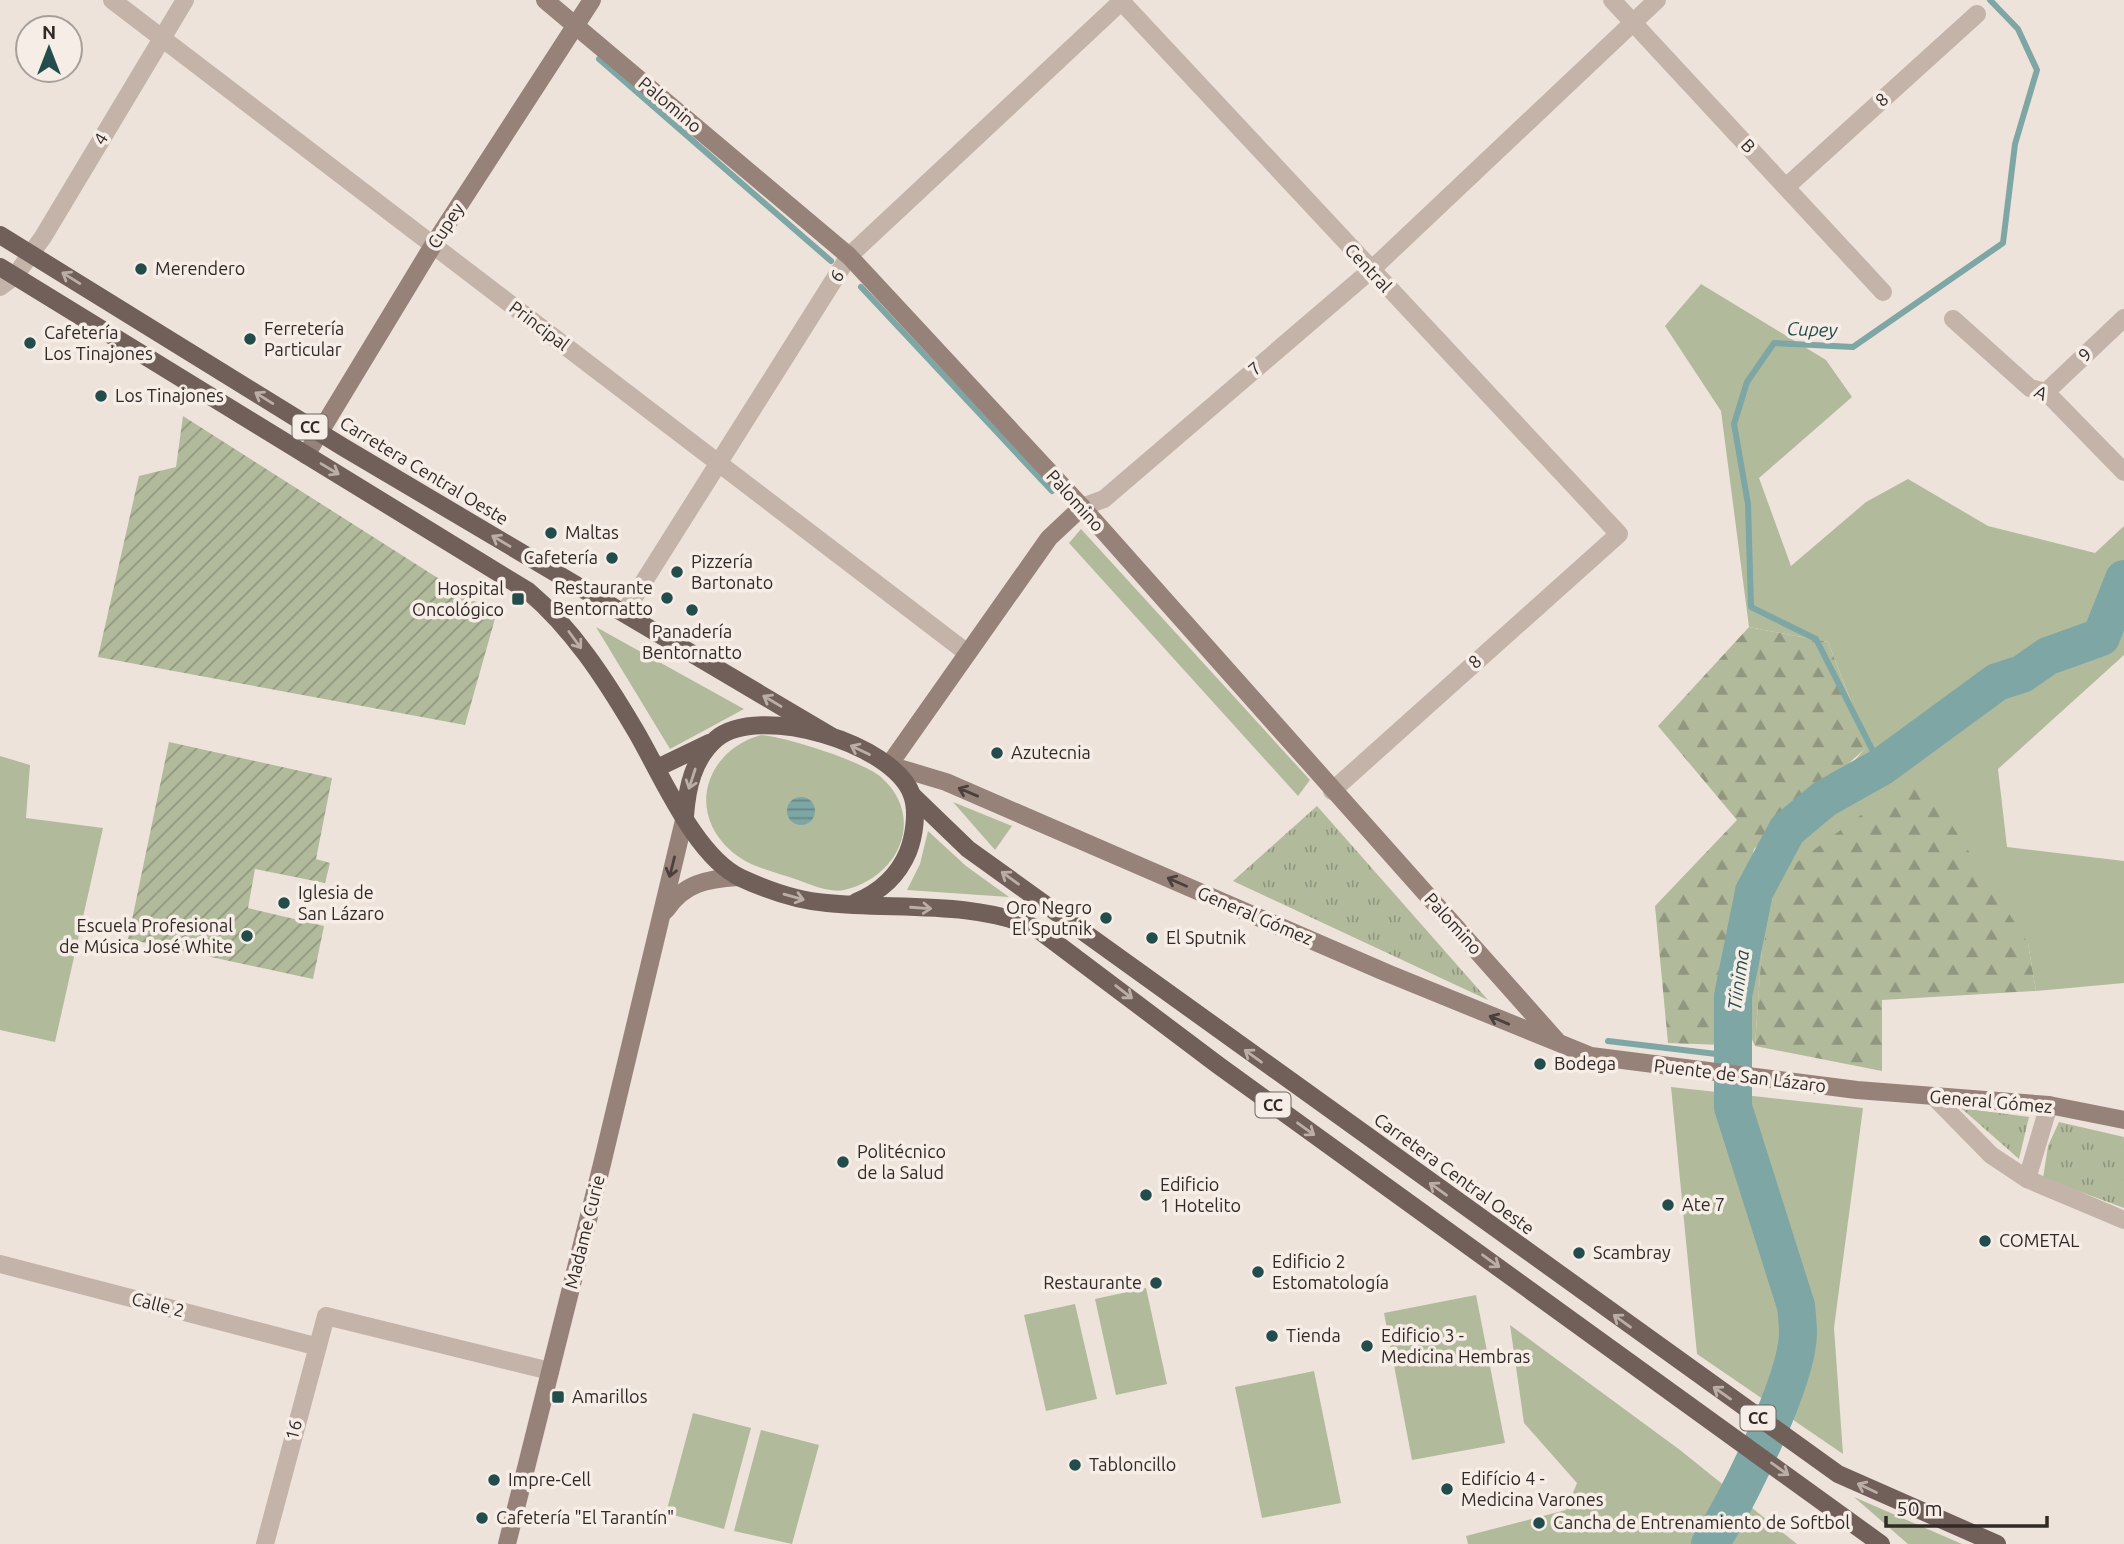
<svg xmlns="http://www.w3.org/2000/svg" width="2124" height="1544" font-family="Ubuntu,sans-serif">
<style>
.grass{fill:#b2ba9c}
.forest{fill:url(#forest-firs)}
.park{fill:url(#park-tufts)}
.garden{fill:url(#garden-furrows)}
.water{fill:url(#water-rules)}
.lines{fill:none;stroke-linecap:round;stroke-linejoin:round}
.stream{stroke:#7da6a5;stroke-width:6}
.river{stroke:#7da6a5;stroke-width:38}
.street{stroke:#c3b3a8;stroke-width:18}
.secondary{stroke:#97827a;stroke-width:18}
.primary{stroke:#71605a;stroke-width:18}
.oneway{stroke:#baaea7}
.oneway2{stroke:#4a403c}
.poi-dot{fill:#234d4d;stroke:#f6ede6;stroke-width:2.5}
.labels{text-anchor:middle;stroke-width:7;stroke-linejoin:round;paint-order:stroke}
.shield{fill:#f6ede6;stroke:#6c6460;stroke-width:2}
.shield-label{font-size:16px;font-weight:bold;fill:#312a27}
.street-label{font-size:18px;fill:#312a27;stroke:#f6ede6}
.poi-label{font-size:18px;fill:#312a27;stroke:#f6ede6;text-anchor:start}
.water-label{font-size:19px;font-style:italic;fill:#234d4d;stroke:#f6ede6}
</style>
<defs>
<pattern id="forest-firs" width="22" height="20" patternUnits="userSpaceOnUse" patternTransform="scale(1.75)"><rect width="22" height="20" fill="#b2ba9c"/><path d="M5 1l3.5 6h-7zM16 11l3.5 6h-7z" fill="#91977f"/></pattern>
<pattern id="park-tufts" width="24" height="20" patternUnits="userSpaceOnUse" patternTransform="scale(1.75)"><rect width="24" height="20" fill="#b2ba9c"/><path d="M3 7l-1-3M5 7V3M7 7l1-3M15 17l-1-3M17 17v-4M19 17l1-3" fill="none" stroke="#91977f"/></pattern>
<pattern id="garden-furrows" width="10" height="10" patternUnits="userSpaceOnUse" patternTransform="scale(1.75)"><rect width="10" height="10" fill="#b2ba9c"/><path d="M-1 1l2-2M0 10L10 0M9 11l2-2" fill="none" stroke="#91977f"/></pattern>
<pattern id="water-rules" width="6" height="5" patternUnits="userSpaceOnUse" patternTransform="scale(1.75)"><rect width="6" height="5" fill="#7da6a5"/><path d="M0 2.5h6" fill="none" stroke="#678786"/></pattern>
</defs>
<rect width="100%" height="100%" fill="#ede3da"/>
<!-- grass -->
<g class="grass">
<path d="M1701,284L1826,360L1852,397L1759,478L1791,566L1866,502L1908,479L1988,526L2095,553L2124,526V655L1998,769L2007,847L2124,861V983L2036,991L2028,943L1762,946L1755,1046L1733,996L1775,853L1868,745L1828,642L1749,627L1721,411L1665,326Z"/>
<path d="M1081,529L1310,780L1298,796L1069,543Z"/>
<path d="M596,627L744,709L670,749Z"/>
<path d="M761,735C786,737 862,761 881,777C927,818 898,878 844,890C830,893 812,885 798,880C775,872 748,867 730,850C686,810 707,750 761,735Z"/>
<path d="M0,756L30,765L26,818L103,828L55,1042L0,1030Z"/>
<path d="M953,802L1012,826L995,850Z"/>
<path d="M928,831L966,866L1009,897L907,890L920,864Z"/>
<path d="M1671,1087L1863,1108L1834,1328L1843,1454L1697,1354Z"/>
<path d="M1146,1288L1167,1384L1116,1395L1095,1299Z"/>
<path d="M1476,1295L1505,1443L1412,1460L1384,1313Z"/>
<path d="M1075,1304L1097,1399L1046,1411L1024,1315Z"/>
<path d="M1510,1325L1680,1450L1797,1544H1468L1466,1536L1566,1510L1577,1483L1524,1423Z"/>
<path d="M1314,1371L1341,1503L1262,1518L1235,1387Z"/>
<path d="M693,1413L751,1428L724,1529L666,1513Z"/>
<path d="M761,1430L819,1445L792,1544L734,1531Z"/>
<path d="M1854,1497L1962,1544H1908Z"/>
</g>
<!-- forest -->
<g class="forest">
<path d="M1749,627L1828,642L1868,746L1754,849L1729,961L1724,1045L1668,1043L1655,906L1737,820L1658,726Z"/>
<path d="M1918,773L2028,943L2036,991L1882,1000V1071L1755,1046L1762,946L1796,863Z"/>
</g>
<!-- park -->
<g class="park">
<path d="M1317,806L1488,1000L1233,881Z"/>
<path d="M1961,1108L2029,1117L2019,1159Z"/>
<path d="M2059,1122L2124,1137V1208L2043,1178L2048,1146Z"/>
</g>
<!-- garden -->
<g class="garden">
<path d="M183,416L496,615L465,725L98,657L139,476L176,467Z"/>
<path d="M169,742L332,778L316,859L330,863L325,883L255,869L248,908L324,926L313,979L128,939Z"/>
</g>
<!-- water -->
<circle class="water" cx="801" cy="811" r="14"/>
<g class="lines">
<!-- stream -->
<g class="stream">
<path d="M599,59L831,261"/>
<path d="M861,287L1052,491"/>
<path d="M1881,767L1816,639L1751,607L1748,504L1734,424L1747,382L1774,343L1853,347L2003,243L2015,144L2037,70L2018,29L1990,0"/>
<path d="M1608,1041L1733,1056"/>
</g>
<!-- river -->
<path class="river" d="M1710,1544C1737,1501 1797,1382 1798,1334C1798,1325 1797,1315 1796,1306L1733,1107V996L1754,892L1787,830L1824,799L1881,767L1997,682L2022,674L2048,656L2101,637L2124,579"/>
<!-- street -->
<g class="street">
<path d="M112,0L966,652"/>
<path d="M1120,0L1619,534L1332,791"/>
<path d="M1612,0L1883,292"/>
<path d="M1786,187L1977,14"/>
<path d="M0,287L15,276L43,237L185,0"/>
<path d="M1953,319L2030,388L2046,392L2124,472"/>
<path d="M2046,392L2124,318"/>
<path d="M1082,507L1104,499L1370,271L1657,0"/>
<path d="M624,613L849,256L1123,0"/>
<path d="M1934,1097L1991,1155L2027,1179L2124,1220"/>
<path d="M2027,1179L2049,1105"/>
<path d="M0,1264L315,1346"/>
<path d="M265,1544L326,1316L550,1371"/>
</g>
<!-- secondary -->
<g class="secondary">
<path d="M545,0L849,256L1082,507L1557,1041"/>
<path d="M306,455L432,247L592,0"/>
<path d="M1082,507L1049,538L889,765L946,782L1387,973L1591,1056L1857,1090L2049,1105L2124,1120"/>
<path d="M666,910C684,883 707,879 738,877"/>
<path d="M507,1544L602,1164L685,816"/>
</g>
<!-- primary -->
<g class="primary">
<path d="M0,235L343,447L831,736"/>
<path d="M0,267L528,591C572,628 605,679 634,728C660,771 694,856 741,878C767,890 797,901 827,903C896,910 971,900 1036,928L1218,1065L1881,1544"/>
<path d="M657,768L709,743"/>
<path d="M913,796L968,849L1838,1474L1997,1544"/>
<path d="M685,816C687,788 693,759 716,739C758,703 894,743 912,795C918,811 914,837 908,852C898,876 880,892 856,902"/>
</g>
</g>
<!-- one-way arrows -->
<defs><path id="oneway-shaft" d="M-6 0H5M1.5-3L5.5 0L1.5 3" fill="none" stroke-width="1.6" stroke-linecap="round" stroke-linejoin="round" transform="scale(1.75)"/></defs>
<g class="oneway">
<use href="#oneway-shaft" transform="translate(71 278) rotate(-148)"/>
<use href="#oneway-shaft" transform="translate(264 398) rotate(-148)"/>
<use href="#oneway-shaft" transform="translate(330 469) rotate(31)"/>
<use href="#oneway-shaft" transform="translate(501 541) rotate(-149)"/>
<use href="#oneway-shaft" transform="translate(575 640) rotate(54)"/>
<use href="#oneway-shaft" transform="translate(772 701) rotate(-149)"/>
<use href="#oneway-shaft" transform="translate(860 750) rotate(-154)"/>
<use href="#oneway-shaft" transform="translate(692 779) rotate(108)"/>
<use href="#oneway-shaft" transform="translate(1010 878) rotate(-144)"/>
<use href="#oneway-shaft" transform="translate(794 897) rotate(16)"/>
<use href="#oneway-shaft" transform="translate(921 908) rotate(4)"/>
<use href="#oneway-shaft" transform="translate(1124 992) rotate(38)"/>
<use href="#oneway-shaft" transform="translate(1253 1056) rotate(-144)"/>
<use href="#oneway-shaft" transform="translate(1306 1129) rotate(36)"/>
<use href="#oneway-shaft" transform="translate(1438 1189) rotate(-144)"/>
<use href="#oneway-shaft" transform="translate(1491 1261) rotate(36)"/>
<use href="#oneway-shaft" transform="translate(1622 1321) rotate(-144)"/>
<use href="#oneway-shaft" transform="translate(1722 1393) rotate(-145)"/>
<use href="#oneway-shaft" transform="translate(1780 1469) rotate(36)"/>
<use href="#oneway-shaft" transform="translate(1867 1488) rotate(-155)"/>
</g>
<g class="oneway2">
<use href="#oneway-shaft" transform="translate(968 792) rotate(-157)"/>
<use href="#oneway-shaft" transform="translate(672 867) rotate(104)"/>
<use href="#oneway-shaft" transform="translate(1177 882) rotate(-156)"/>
<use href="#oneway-shaft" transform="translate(1499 1020) rotate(-157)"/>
</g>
<!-- markers -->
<g class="poi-dot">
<circle cx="141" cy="269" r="7"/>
<circle cx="250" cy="339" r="7"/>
<circle cx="30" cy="343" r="7"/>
<circle cx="101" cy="396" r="7"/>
<circle cx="551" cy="533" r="7"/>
<circle cx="612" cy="558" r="7"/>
<circle cx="677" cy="572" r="7"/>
<circle cx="667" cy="598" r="7"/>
<rect x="511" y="592" width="14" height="14" rx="3.5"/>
<circle cx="692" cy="610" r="7"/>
<circle cx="997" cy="753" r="7"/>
<circle cx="284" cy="903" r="7"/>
<circle cx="1106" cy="918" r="7"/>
<circle cx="247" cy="936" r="7"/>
<circle cx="1152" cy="938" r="7"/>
<circle cx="1540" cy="1064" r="7"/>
<circle cx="843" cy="1162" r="7"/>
<circle cx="1146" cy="1195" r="7"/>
<circle cx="1668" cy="1205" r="7"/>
<circle cx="1985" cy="1241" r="7"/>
<circle cx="1579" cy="1253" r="7"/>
<circle cx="1258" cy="1272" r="7"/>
<circle cx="1156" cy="1283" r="7"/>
<circle cx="1272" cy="1336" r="7"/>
<circle cx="1367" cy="1346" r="7"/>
<rect x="551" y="1390" width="14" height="14" rx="3.5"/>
<circle cx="1075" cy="1465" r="7"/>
<circle cx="494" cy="1480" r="7"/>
<circle cx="1447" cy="1489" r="7"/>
<circle cx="482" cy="1518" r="7"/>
<circle cx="1539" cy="1523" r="7"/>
</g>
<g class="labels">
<!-- shield labels -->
<g class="shield">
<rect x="292.5" y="414.5" width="35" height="25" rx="5"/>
<rect x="1255.5" y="1092.5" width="35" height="25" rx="5"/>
<rect x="1740.5" y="1405.5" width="35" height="25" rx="5"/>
</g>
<g class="shield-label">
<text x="310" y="433">CC</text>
<text x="1273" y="1111">CC</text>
<text x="1758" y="1424">CC</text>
</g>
<!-- street labels -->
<g class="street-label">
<text transform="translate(1882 100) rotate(-42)" y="6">8</text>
<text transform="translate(670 105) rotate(40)" y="6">Palomino</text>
<text transform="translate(101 139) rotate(-59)" y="6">4</text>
<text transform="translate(1748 146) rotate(47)" y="6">B</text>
<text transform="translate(446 226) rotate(-57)" y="6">Cupey</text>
<text transform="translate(1368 268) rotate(47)" y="6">Central</text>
<text transform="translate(837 276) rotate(-58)" y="6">6</text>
<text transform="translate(539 326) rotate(37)" y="6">Principal</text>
<text transform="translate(2085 355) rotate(-43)" y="6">9</text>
<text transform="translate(1255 369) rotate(-41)" y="6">7</text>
<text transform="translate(2041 393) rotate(27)" y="6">A</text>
<text transform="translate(424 471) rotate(31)" y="6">Carretera Central Oeste</text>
<text transform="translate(1075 501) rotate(48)" y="6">Palomino</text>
<text transform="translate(1475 662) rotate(-42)" y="6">8</text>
<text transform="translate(1255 916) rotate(23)" y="6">General Gómez</text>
<text transform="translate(1453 924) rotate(48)" y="6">Palomino</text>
<text transform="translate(1740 1076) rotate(7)" y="6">Puente de San Lázaro</text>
<text transform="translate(1991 1102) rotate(5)" y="6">General Gómez</text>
<text transform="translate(1454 1174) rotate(36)" y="6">Carretera Central Oeste</text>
<text transform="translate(585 1232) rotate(-76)" y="6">Madame Curie</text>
<text transform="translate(158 1305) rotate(14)" y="6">Calle 2</text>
<text transform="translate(294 1430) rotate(-76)" y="6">16</text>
</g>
<!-- poi labels -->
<g class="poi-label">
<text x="155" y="275">Merendero</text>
<text x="264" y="335">Ferretería<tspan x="264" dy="21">Particular</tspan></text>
<text x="44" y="339">Cafetería<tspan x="44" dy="21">Los Tinajones</tspan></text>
<text x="115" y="402">Los Tinajones</text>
<text x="565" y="539">Maltas</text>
<text x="598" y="564" text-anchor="end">Cafetería</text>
<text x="691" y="568">Pizzería<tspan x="691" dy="21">Bartonato</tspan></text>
<text x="653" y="594" text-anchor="end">Restaurante<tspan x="653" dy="21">Bentornatto</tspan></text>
<text x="504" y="595" text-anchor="end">Hospital<tspan x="504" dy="21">Oncológico</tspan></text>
<text x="692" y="638" text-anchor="middle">Panadería<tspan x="692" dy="21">Bentornatto</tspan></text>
<text x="1011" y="759">Azutecnia</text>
<text x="298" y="899">Iglesia de<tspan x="298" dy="21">San Lázaro</tspan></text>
<text x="1092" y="914" text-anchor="end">Oro Negro<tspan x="1092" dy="21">El Sputnik</tspan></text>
<text x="233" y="932" text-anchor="end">Escuela Profesional<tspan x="233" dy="21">de Música José White</tspan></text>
<text x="1166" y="944">El Sputnik</text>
<text x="1554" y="1070">Bodega</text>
<text x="857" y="1158">Politécnico<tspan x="857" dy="21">de la Salud</tspan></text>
<text x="1160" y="1191">Edificio<tspan x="1160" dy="21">1 Hotelito</tspan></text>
<text x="1682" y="1211">Ate 7</text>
<text x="1999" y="1247">COMETAL</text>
<text x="1593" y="1259">Scambray</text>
<text x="1272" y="1268">Edificio 2<tspan x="1272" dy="21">Estomatología</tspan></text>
<text x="1142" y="1289" text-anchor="end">Restaurante</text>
<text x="1286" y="1342">Tienda</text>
<text x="1381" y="1342">Edificio 3 -<tspan x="1381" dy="21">Medicina Hembras</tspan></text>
<text x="572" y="1403">Amarillos</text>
<text x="1089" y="1471">Tabloncillo</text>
<text x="1461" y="1485">Edifício 4 -<tspan x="1461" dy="21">Medicina Varones</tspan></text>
<text x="508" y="1486">Impre-Cell</text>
<text x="496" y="1524">Cafetería "El Tarantín"</text>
<text x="1553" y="1529">Cancha de Entrenamiento de Softbol</text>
</g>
<!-- water labels -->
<g class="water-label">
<text transform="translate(1812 329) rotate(2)" y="7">Cupey</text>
<text transform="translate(1738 980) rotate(-82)" y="7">Tíinima</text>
</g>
</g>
<!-- north arrow -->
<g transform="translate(49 49)"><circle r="33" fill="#f6ede6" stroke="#a79f9a" stroke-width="2"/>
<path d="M0-5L12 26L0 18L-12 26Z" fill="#234d4d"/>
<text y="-10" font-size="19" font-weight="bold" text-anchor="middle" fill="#312a27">N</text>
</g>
<!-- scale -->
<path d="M1886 1516v10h161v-10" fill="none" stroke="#312a27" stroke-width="3.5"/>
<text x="1896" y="1516" font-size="21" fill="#312a27" stroke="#f6ede6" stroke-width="5" paint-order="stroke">50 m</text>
</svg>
